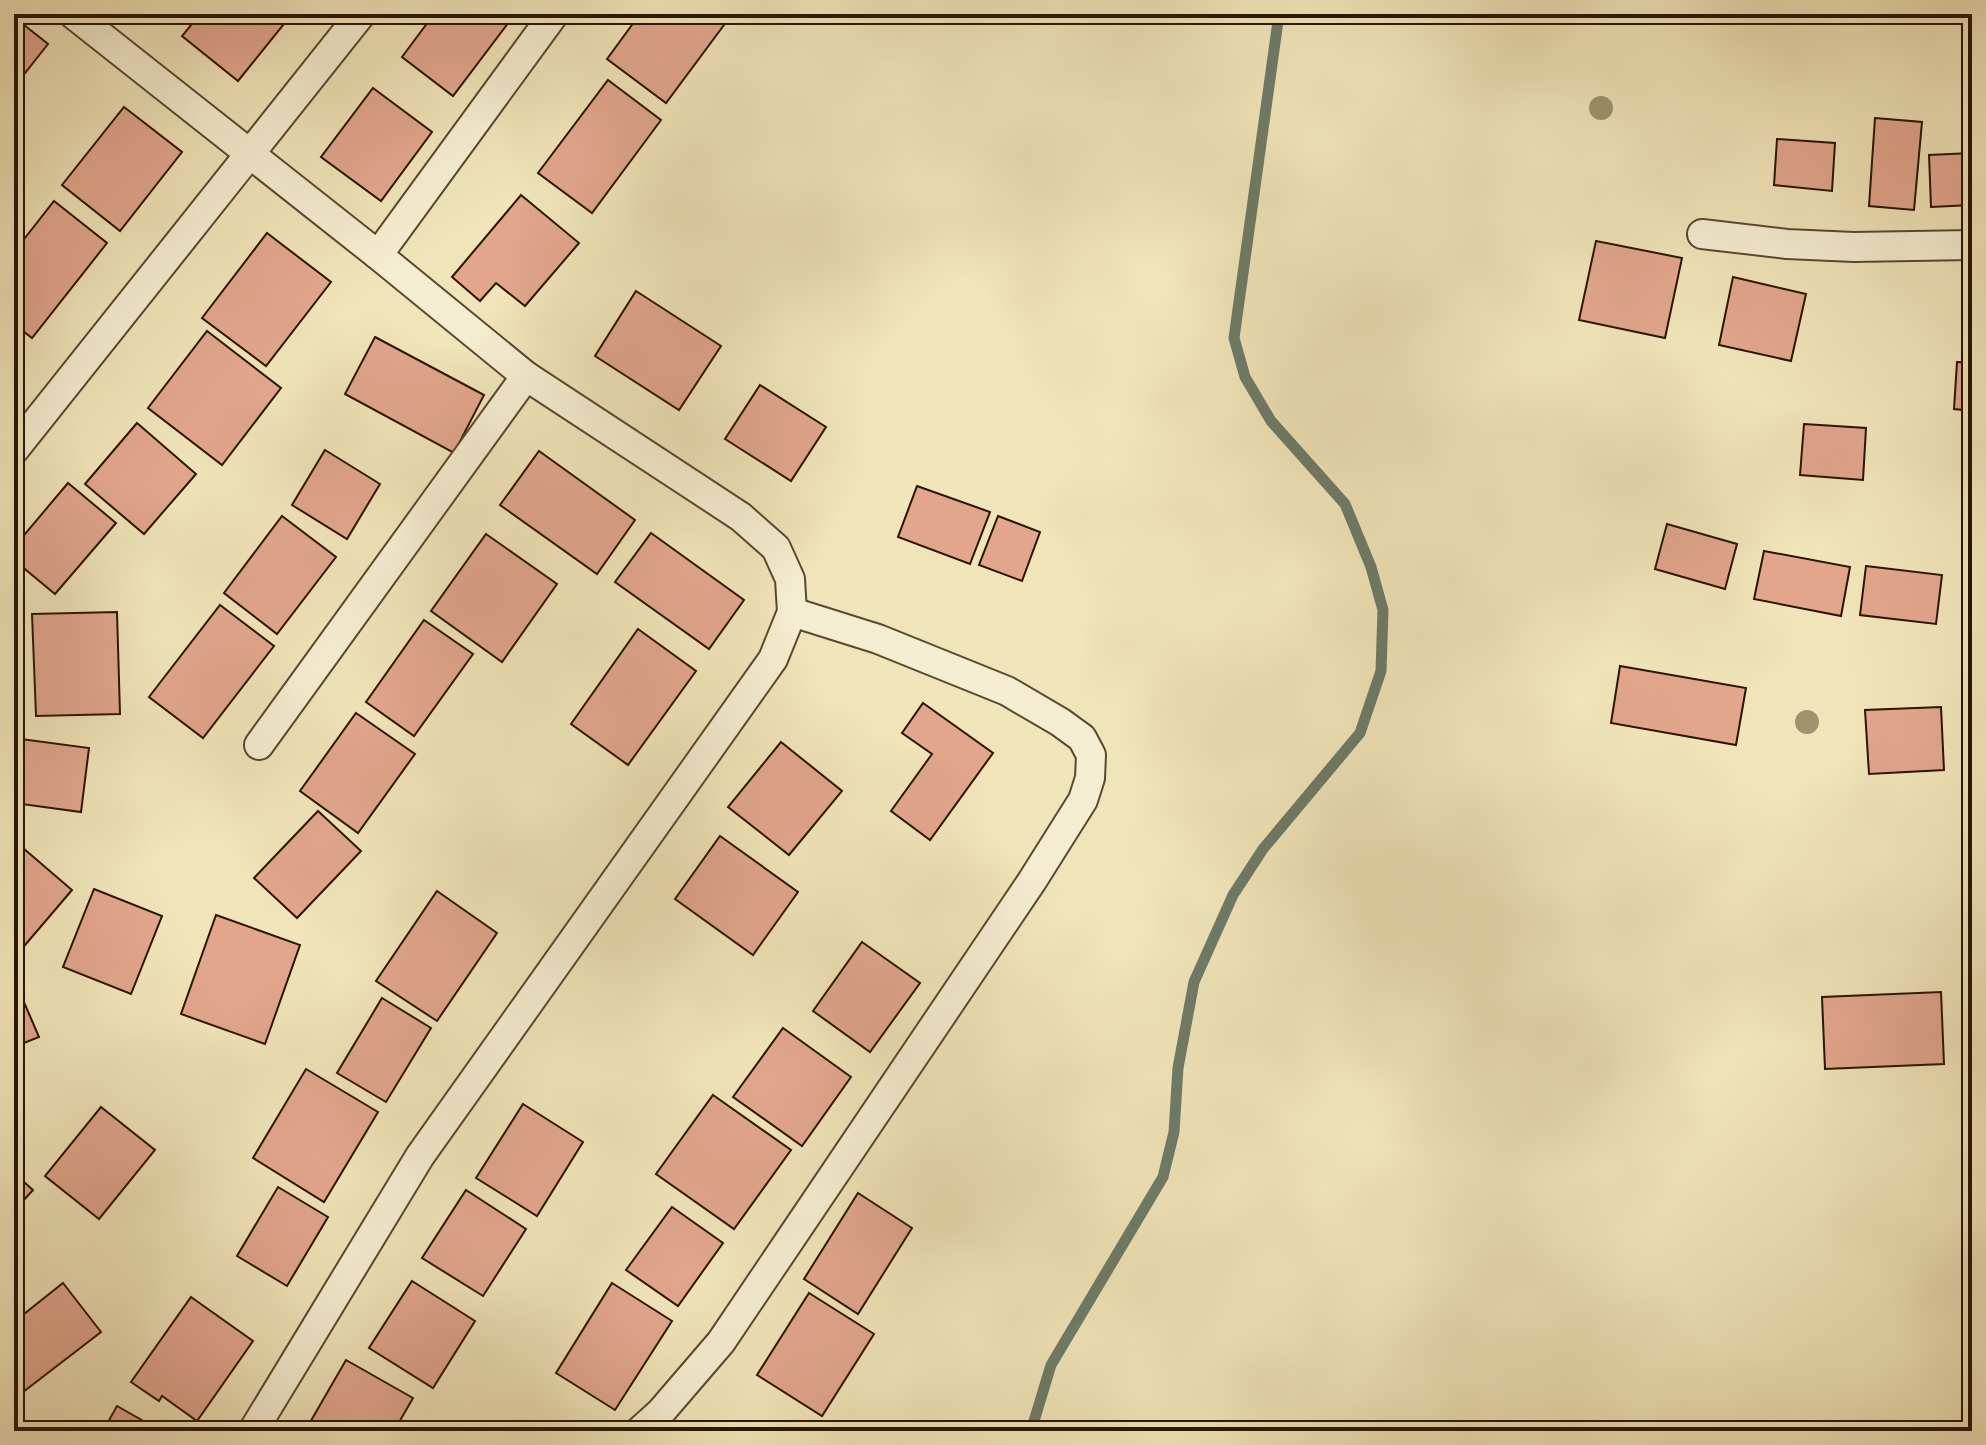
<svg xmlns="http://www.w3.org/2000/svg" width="1986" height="1445" font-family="'EB Garamond',serif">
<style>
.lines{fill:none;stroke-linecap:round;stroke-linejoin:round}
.stream{stroke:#6d7b68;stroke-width:11}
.building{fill:#e1a68c;stroke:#2a1401;stroke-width:2}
.street-casing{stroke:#5c482f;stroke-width:32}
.street{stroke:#f5edd1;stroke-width:28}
.tree{fill:#9f946e}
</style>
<rect width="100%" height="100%" fill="#f0e4b8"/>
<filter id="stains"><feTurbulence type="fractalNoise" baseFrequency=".0025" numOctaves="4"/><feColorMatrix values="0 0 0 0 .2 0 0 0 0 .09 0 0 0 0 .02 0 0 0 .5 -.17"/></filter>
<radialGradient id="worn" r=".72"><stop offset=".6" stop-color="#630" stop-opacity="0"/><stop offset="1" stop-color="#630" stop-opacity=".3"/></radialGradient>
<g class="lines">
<!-- stream -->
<path class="stream" d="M1031,1431L1051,1365L1163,1177L1174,1132L1178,1068L1194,982L1233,895L1263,849L1360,733L1381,671L1383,610L1371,567L1345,504L1271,421L1245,377L1234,338L1279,14"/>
</g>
<!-- building -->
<g class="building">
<path d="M200,14H292L238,81L182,36Z"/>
<path d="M434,14H515L453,96L402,57Z"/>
<path d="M640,14H709L724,25L666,103L607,59Z"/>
<path d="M14,17L48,44L14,87Z"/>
<path d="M608,80L661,120L592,213L538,173Z"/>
<path d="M373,88L432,132L381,201L321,157Z"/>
<path d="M124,107L182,152L120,231L62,185Z"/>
<path d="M1875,118L1922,122L1914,210L1869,206Z"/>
<path d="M1777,139L1835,143L1832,191L1774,185Z"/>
<path d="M1972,153V205L1931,207L1929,155Z"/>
<path d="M521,195L579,243L525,306L496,283L480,301L452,277Z"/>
<path d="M54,201L107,243L32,338L14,324V252Z"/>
<path d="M267,233L331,282L266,366L202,318Z"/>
<path d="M1596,241L1682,258L1665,338L1579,320Z"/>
<path d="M1733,277L1806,294L1791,361L1719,345Z"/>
<path d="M636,291L721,346L679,410L595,356Z"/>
<path d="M207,331L281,388L222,465L148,408Z"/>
<path d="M375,337L484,395L454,453L345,394Z"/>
<path d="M1957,362L1972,363V411L1954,409Z"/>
<path d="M760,385L826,427L791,481L725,439Z"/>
<path d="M137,423L196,474L144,534L85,484Z"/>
<path d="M1804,424L1866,428L1863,480L1800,475Z"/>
<path d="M325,450L380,484L347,539L292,505Z"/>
<path d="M539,451L635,520L597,574L500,505Z"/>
<path d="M68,483L116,523L55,594L14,560V547Z"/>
<path d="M917,486L990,512L970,564L898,537Z"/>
<path d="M282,516L336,557L277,634L224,593Z"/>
<path d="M998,516L1040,532L1022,581L979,565Z"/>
<path d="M1667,524L1737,544L1725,589L1655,569Z"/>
<path d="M651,533L744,600L709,649L615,582Z"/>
<path d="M486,534L557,584L502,662L431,611Z"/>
<path d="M1764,551L1850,567L1841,616L1754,599Z"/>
<path d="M1866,566L1942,575L1936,624L1860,615Z"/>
<path d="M220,605L274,646L203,738L149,697Z"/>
<path d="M117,612L120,714L36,716L32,614Z"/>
<path d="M424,620L473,654L414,736L366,702Z"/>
<path d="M638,629L696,671L628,765L571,724Z"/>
<path d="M1620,666L1746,688L1736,745L1611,723Z"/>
<path d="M923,703L993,753L930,840L891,811L932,754L902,733Z"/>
<path d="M1941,707L1944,770L1869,774L1865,710Z"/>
<path d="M356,713L415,754L358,833L300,791Z"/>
<path d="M21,739L89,748L81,812L14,803Z"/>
<path d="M781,742L842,791L789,855L728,807Z"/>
<path d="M318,811L361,851L297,918L254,878Z"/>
<path d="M720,836L798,892L753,955L675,899Z"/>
<path d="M23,848L72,890L14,958V859Z"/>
<path d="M94,889L162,916L131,994L63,967Z"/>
<path d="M437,891L497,933L437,1021L376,981Z"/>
<path d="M216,915L300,945L265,1044L181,1014Z"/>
<path d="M862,942L920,983L870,1052L813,1011Z"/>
<path d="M14,979L39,1037L14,1047Z"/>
<path d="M1941,992L1944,1064L1825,1069L1822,997Z"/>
<path d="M382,998L431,1028L386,1102L337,1073Z"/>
<path d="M783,1028L851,1077L802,1146L733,1097Z"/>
<path d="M306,1069L378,1112L324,1202L253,1158Z"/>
<path d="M713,1095L791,1150L734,1229L656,1174Z"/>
<path d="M523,1104L583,1142L537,1216L476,1178Z"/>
<path d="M101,1107L155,1150L99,1219L45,1176Z"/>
<path d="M14,1173L33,1190L14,1211Z"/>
<path d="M278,1187L328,1217L287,1286L237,1256Z"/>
<path d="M466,1190L526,1229L483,1296L422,1258Z"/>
<path d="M858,1193L912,1228L858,1314L804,1279Z"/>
<path d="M672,1207L723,1243L678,1306L626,1270Z"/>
<path d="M412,1281L475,1321L433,1388L369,1348Z"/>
<path d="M63,1283L101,1332L14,1399V1322Z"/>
<path d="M612,1283L672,1321L615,1410L556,1373Z"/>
<path d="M809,1293L874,1334L822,1416L757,1375Z"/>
<path d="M191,1297L253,1341L197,1421L162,1396L159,1401L131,1382Z"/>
<path d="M346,1360L413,1398L394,1431H305Z"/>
<path d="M117,1406L161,1431H103Z"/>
</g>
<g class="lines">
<!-- street casing -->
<g class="street-casing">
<g id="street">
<path d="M73,14L378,255L526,376L741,517L776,548L790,579L792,612L773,659L420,1156L253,1431"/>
<path d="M1702,234L1787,244L1854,247L1972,245"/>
<path d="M378,255L554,14"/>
<path d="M14,450L361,14"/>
<path d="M259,745L526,376"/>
<path d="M640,1431L660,1413L721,1342L1032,881L1083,800L1090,778L1091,755L1082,738L1060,722L1007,691L878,639L792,612"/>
</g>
</g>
<!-- street -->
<use href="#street" class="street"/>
</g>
<!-- trees -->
<g class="tree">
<circle cx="1601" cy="108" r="12"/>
<circle cx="1807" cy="722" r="12"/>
</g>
<!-- margin -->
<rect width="1986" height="1445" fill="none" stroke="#f0e4b8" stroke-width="48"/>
<rect x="16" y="16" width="1954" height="1413" fill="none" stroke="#2a1401" stroke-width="4"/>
<rect x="24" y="24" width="1938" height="1397" fill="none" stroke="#2a1401" stroke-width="2"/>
<rect width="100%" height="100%" filter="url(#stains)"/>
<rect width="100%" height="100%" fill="url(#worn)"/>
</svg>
